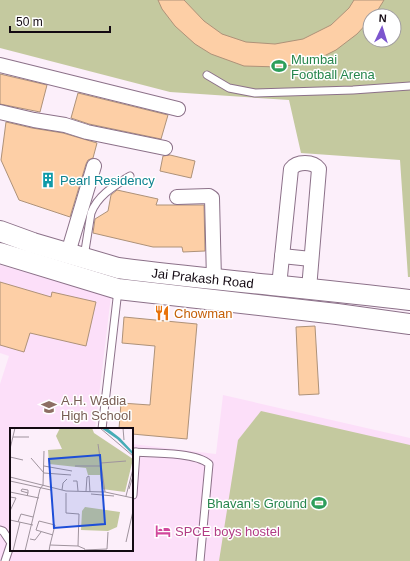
<svg xmlns="http://www.w3.org/2000/svg" width="410" height="561" font-family="Arial,sans-serif">
<style>
.built{fill:#fcdff9}
.green{fill:#c4c99f;fill-rule:evenodd}
.building{fill:#fdcfa6;stroke:#ae9279}
.lines{fill:none;stroke-linecap:round;stroke-linejoin:round}
.lane-casing{stroke:#8c7189;stroke-width:9}
.street-casing{stroke:#8c7189;stroke-width:16}
.secondary-casing{stroke:#8c7189;stroke-width:22}
.lane{stroke:#fff;stroke-width:7}
.street{stroke:#fff;stroke-width:14}
.secondary{stroke:#fff;stroke-width:20}
.labels{text-anchor:middle;stroke-width:3;stroke-linejoin:round;paint-order:stroke}
.leisure-label{font-size:13px;fill:#27864d;stroke:#fff;text-anchor:start}
.culture-label{font-size:13px;fill:#0d838f;stroke:#fff;text-anchor:start}
.street-label{font-size:13px;fill:#130912;stroke:#fff}
.food-label{font-size:13px;fill:#c56008;stroke:#fff;text-anchor:start}
.education-label{font-size:13px;fill:#785e54;stroke:#fff;text-anchor:start}
.hotel-label{font-size:13px;fill:#b23c85;stroke:#fff;text-anchor:start}
.inset-road{fill:none;stroke:#9f939d;stroke-width:1}
.view{fill:#1d4ed8;fill-opacity:0.15;stroke:#1d4ed8;stroke-width:2}
.inset-edge{fill:none;stroke:#130912;stroke-width:2}
</style>
<rect width="100%" height="100%" fill="#fceffa"/>
<!-- built -->
<path class="built" d="M0,265L111,296L95,429H11V550H132V444L216,454L223,395L410,438V561H0V384L9,356L0,353Z"/>
<!-- green -->
<g class="green">
<path d="M0,0H410V277H408L400,160L301,153L289,100L170,92L0,48ZM370,16H394V40H370Z"/>
<path d="M261,411L410,445V561H219L238,440Z"/>
</g>
<!-- building -->
<g class="building">
<path d="M158,0H184L204,21L222,34L246,42L275,44L303,39L331,25L349,8L354,0H384L376,13L374,16H370V20L357,34L336,50L314,61L280,67L244,66L211,54L195,44L175,26L162,9Z"/>
<path d="M0,74L47,85L40,112L0,104Z"/>
<path d="M78,93L168,115L161,139L89,124L71,118Z"/>
<path d="M6,122L32,128L63,133L97,143L93,158L88,160L86,164L70,217L19,200L1,160Z"/>
<path d="M170,155L195,161L191,178L160,171L163,156Z"/>
<path d="M117,190L158,199L156,205H204L205,251L183,252L182,247H153L93,233L95,219L108,211L111,195Z"/>
<path d="M0,282L51,297L52,292L96,302L86,346L30,333L24,352L0,345Z"/>
<path d="M124,317L197,324L187,439L132,434V429H119L121,403L150,405L155,346L122,343Z"/>
<path d="M315,326L319,394L299,395L296,327Z"/>
</g>
<g class="lines">
<!-- lane casing -->
<g class="lane-casing">
<g id="lane">
<path d="M207,75L229,88L255,93L353,90L410,86"/>
<path d="M84,257L91,213C98,195 114,186 130,176"/>
<path d="M102,429L118,290"/>
<path d="M132,452C151,453 196,452 209,464L200,561"/>
<path d="M133,495L136,452"/>
<path d="M0,530L3,531L11,543L5,561"/>
</g>
</g>
<!-- street casing -->
<g class="street-casing">
<g id="street">
<path d="M0,65L178,109"/>
<path d="M0,112L34,120L65,125L87,132L165,148"/>
<path d="M177,197L209,196L212,198L214,280"/>
<path d="M68,253L94,166"/>
<path d="M282,256L311,259"/>
<path d="M279,286L291,169C297,161 313,161 319,169L309,289"/>
</g>
</g>
<!-- secondary casing -->
<g class="secondary-casing">
<g id="secondary">
<path id="s1" d="M0,231L33,243L118,268L133,270C225,281 318,289 410,300"/>
<path d="M0,253L118,289L337,314L410,324"/>
</g>
</g>
<!-- lane -->
<use href="#lane" class="lane"/>
<!-- street -->
<use href="#street" class="street"/>
<!-- secondary -->
<use href="#secondary" class="secondary"/>
</g>
<!-- icons -->
<defs>
<g id="stadium-bare" transform="scale(1.2)"><path d="M0-5a6.5 5 0 1 0 0 10a6.5 5 0 1 0 0-10ZM-3.5-1.8h7v3.6h-7Z" fill="#2e9e5b" stroke="#fff" stroke-width="2.5" paint-order="stroke"/></g>
<g id="building-bare" transform="scale(1.2)"><path d="M-4-6H4V6H1V3H-1V6H-4ZM-2.5-4.3h1.7v1.8h-1.7ZM.8-4.3h1.7v1.8H.8ZM-2.5-1h1.7V.8h-1.7ZM.8-1h1.7V.8H.8Z" fill="#0f9aa8" stroke="#fff" stroke-width="2.5" paint-order="stroke"/></g>
<g id="restaurant-bare" transform="scale(1.2)"><path d="M-5-6h1v4h1v-4h1v4h1v-4h1v5L-1.5 .5V6h-2V.5L-5-1ZM5-6V6H3V1.5H1.5Q1.5-4 5-6Z" fill="#e8710a" stroke="#fff" stroke-width="2.5" paint-order="stroke"/></g>
<g id="school-bare" transform="scale(1.2)"><path d="M0-5L7-2L0 1L-7-2ZM-4 1L0 2.5L4 1V4Q0 6-4 4Z" fill="#8d6e63" stroke="#fff" stroke-width="2.5" paint-order="stroke"/></g>
<g id="hotel-bare" transform="scale(1.2)"><path d="M-6-4.5h1.5V1H6V5H4.5V3h-9V5H-6ZM-4 0a1.8 1.8 0 1 1 3.6 0ZM.5 0V-2.5h3Q6-2.5 6 0Z" fill="#d1479c" stroke="#fff" stroke-width="2.5" paint-order="stroke"/></g>
</defs>
<g fill-rule="evenodd">
<use href="#stadium-bare" x="279" y="66"/>
<use href="#building-bare" x="48" y="180"/>
<use href="#restaurant-bare" x="162" y="313"/>
<use href="#school-bare" x="49" y="407"/>
<use href="#stadium-bare" x="319" y="503"/>
<use href="#hotel-bare" x="163" y="531"/>
</g>
<g class="labels">
<!-- leisure labels -->
<g class="leisure-label">
<text x="291" y="64">Mumbai<tspan x="291" dy="15">Football Arena</tspan></text>
<text x="307" y="508" text-anchor="end">Bhavan's Ground</text>
</g>
<!-- culture labels -->
<g class="culture-label">
<text x="60" y="185">Pearl Residency</text>
</g>
<!-- street labels -->
<g class="street-label">
<text dy="5" stroke="none"><textPath href="#s1" startOffset="209">Jai Prakash Road</textPath></text>
</g>
<!-- food labels -->
<g class="food-label">
<text x="174" y="318">Chowman</text>
</g>
<!-- education labels -->
<g class="education-label">
<text x="61" y="405">A.H. Wadia<tspan x="61" dy="15">High School</tspan></text>
</g>
<!-- hotel labels -->
<g class="hotel-label">
<text x="175" y="536">SPCE boys hostel</text>
</g>
</g>
<!-- overview -->
<g transform="translate(10 428)">
<rect width="123" height="123" fill="#fceffa"/>
<path d="M50,0H82L84,5L123,31L115,64L92,61L90,47H78L76,40L39,36L38,22L52,21L46,8ZM75,79L110,84L107,99L98,103L71,102L72,83Z" fill="#c4c99f"/>
<path d="M91,0H97L110,10L123,24V27L107,11Z" fill="#47acb6"/>
<path class="inset-road" d="M90,0L123,28M113,0L114,12M3,9H19M88,16L95,64M0,21L5,0M0,29L13,32M21,30L34,45L61,47M91,35L116,33M34,38L62,43M65,38H91M0,49L56,63L95,64L123,70M0,53L41,62M63,53H67L68,63M119,61L123,48M52,62L53,55L57,51M76,63L77,49L79,48L80,64M0,64L29,70M56,65V85L69,86L68,118M81,66L104,68M17,68L18,65V62L12,61L11,63L18,65M116,68L123,41M0,83L6,70L0,69M0,92L23,97M8,94L11,86L23,89M20,111L25,112L31,104M116,114L123,83M40,117L45,97L29,93L26,102L43,107M97,121L98,104M74,122L97,121M3,123L10,94M15,123L30,61L33,57L34,23M39,123L40,117L68,118L75,121"/>
<path class="view" d="M90,27L95,96L44,100L39,31Z"/>
<rect width="123" height="123" class="inset-edge"/>
</g>
<!-- north arrow -->
<g transform="translate(382 28) rotate(4)"><circle r="19" fill="#ffffff" stroke="#a19da0"/>
<path d="M0-3L7 15L0 10L-7 15Z" fill="#7c55ce"/>
<text y="-6" font-size="11" font-weight="bold" text-anchor="middle" fill="#130912">N</text>
</g>
<!-- scale -->
<path d="M10 26v6h100v-6" fill="none" stroke="#130912" stroke-width="2"/>
<text x="16" y="26" font-size="12" fill="#130912" stroke="#ffffff" stroke-width="3" paint-order="stroke">50 m</text>
</svg>
